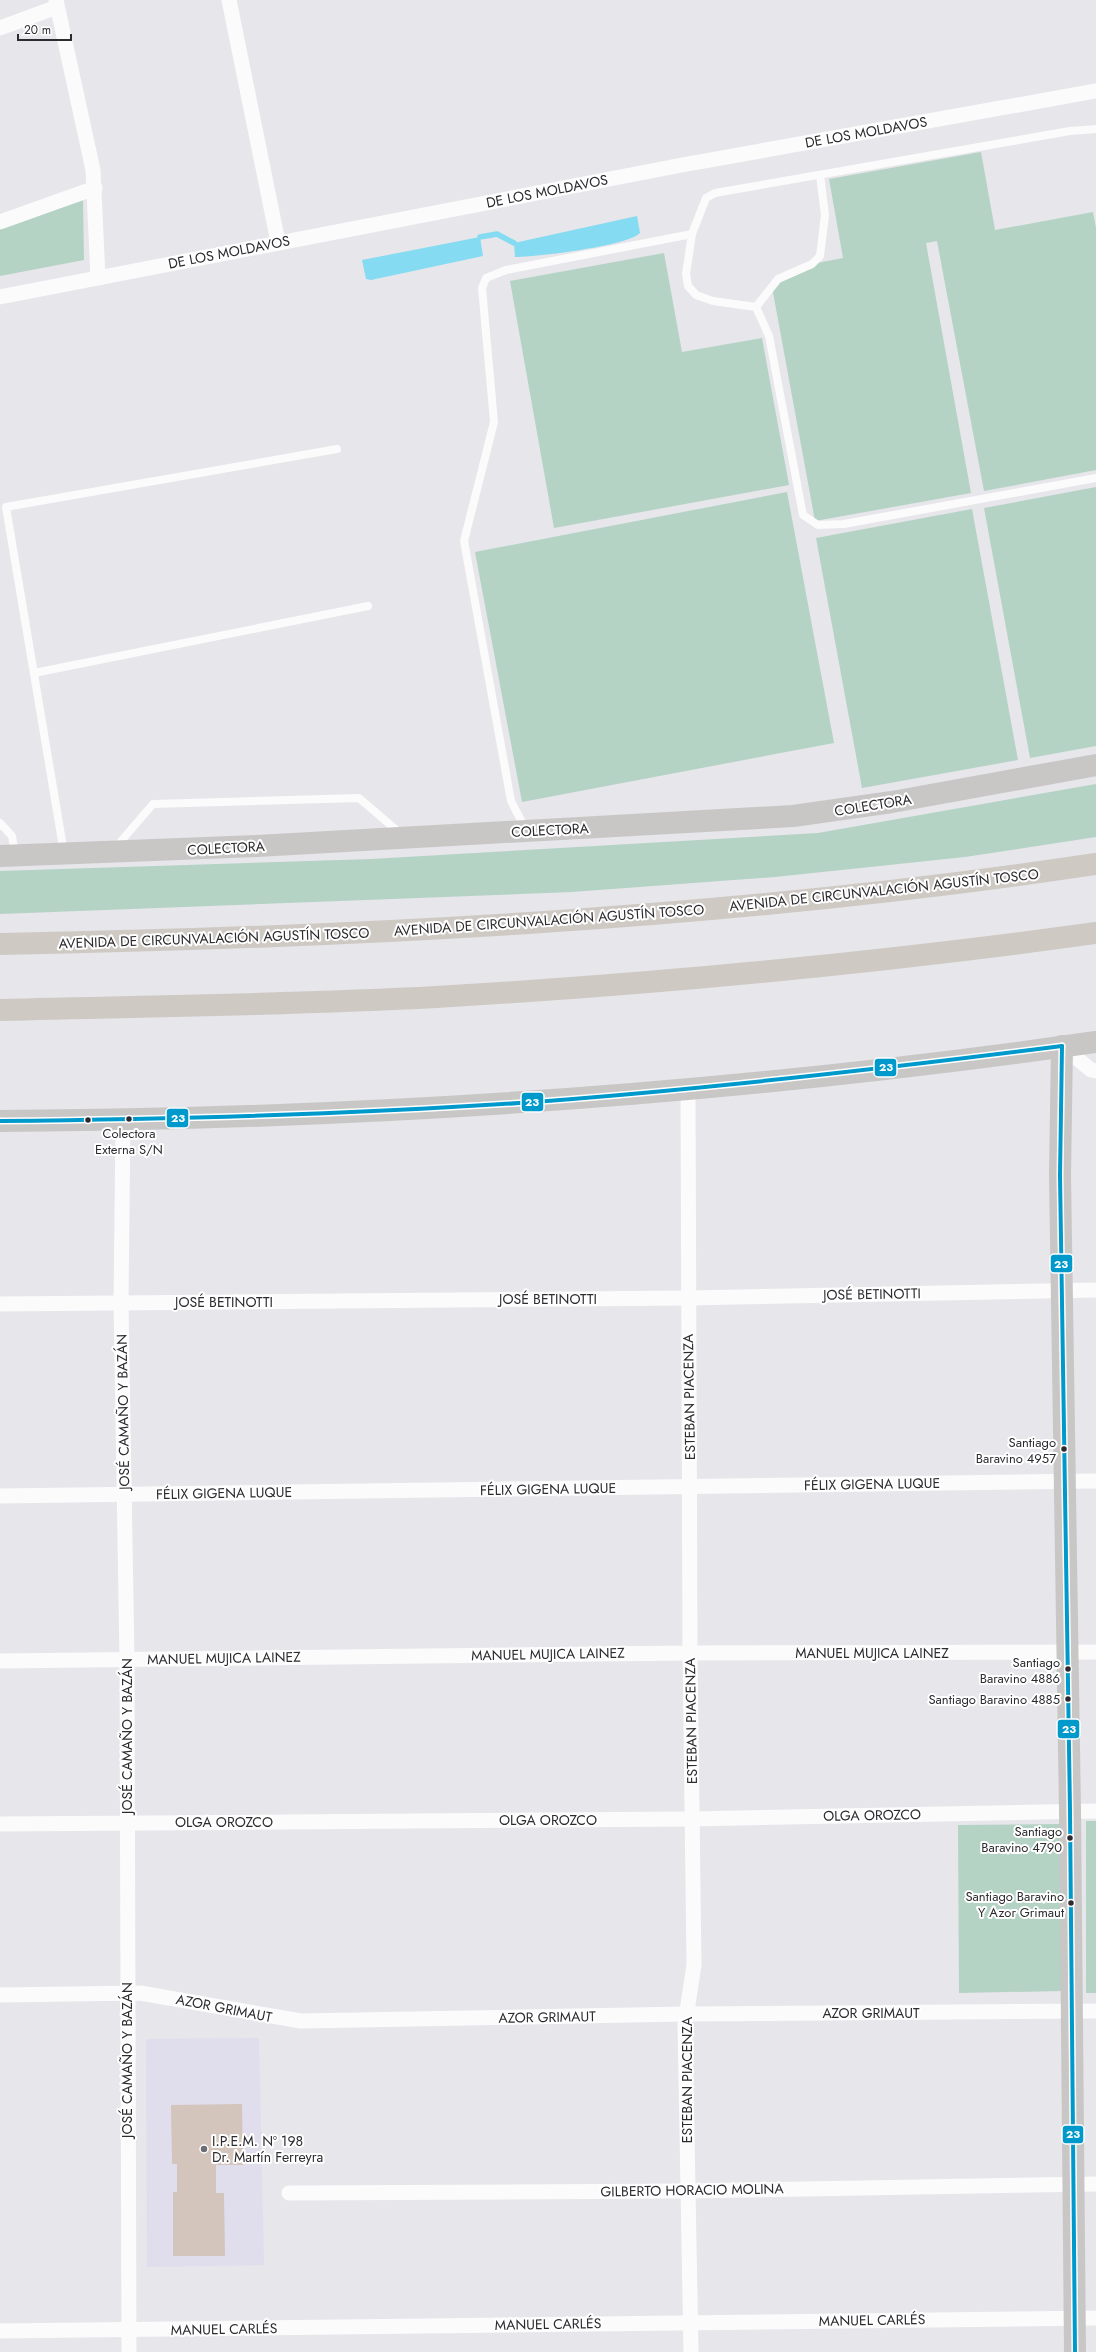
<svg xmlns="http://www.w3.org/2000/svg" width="1096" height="2352" font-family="Jost,sans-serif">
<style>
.education{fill:#e0deed}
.green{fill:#b4d3c5}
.water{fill:#85dbf1}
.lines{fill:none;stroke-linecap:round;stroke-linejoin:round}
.stream{stroke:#85dbf1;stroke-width:5.5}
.building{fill:#d3c4bc}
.lane{stroke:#fbfbfc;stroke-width:8}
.street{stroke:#fbfbfc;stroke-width:15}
.secondary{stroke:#c8c7c6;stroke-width:22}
.highway{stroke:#cfc9c4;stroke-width:22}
.bus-1-casing{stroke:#fff;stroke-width:7}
.bus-1{stroke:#0099cb;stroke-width:4}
.bus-dot{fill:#2c2c30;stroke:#fff;stroke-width:1.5}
.poi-dot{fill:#6d6d71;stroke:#fff;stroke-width:1.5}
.labels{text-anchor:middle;stroke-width:4;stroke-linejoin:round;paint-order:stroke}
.bus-label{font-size:13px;fill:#2c2c30;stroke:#fff;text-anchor:end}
.street-label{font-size:14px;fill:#2c2c30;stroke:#fff}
.poi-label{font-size:14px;fill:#2c2c30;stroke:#fff;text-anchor:start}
.line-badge{stroke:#fff;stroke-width:1.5}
.badge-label{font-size:11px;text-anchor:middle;font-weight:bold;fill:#fff}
</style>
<rect width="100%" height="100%" fill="#e6e6eb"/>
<!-- education -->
<path class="education" d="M259,2038L264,2265L147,2267L146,2039Z"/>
<!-- green -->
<g class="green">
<path d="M981,152L995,230L1093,212L1096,228V470L984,491L937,241L926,243L971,493L815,521L772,287L812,264L843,258L829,179Z"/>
<path d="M83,200L84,260L0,276V229Z"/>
<path d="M664,253L682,352L762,338L789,485L554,528L510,281Z"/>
<path d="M1096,487V746L1030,758L984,508Z"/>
<path d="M787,492L834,743L522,802L475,552Z"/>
<path d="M972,509L1018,760L862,788L816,538Z"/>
<path d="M1096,784V837L965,857L775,877L572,892L0,914V871L371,859L818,833Z"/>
<rect x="1086" y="1821" width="10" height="172"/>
<path d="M1060,1824L1062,1991L959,1993L958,1825Z"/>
</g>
<!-- water -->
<g class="water">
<path d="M637,216L640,233C628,246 536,257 515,257L514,243Z"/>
<path d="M480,237L483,256L371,280L366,279L362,260Z"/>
</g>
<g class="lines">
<!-- stream -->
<path class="stream" d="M480,237L497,234L514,243"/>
</g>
<!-- building -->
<path class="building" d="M242,2104L243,2165H216V2193H224L225,2256H173V2192H177V2164H172L171,2105Z"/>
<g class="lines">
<!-- lane -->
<g class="lane">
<path d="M1096,129L1070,131L715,193L706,198L692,234L686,274L688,286L696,295L713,301L756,307L769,336L803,515L818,525L844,524L1096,478"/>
<path d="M756,307L778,279L812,264L820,256L825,215L820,175"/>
<path d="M34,673L368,606"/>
<path d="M0,823L12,836L15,855"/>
<path d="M526,830L511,801L464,541L494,422L482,288L486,278L506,270L692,234"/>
<path d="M116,847L153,804L359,798L401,834"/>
<path d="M64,853L6,507L337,449"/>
</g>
<!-- street -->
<g class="street">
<path d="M56,0L93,170L98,278"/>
<path d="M229,0L278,242"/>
<path d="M0,28L57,7"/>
<path d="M0,222L95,188"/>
<path d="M0,297L682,165L1096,91"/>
<path d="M1062,1046L1091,1070L1096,1071"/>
<path d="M688,1089L690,1653L694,1965L685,2024L691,2352"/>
<path d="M123,1120L121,1303L127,1659L129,2352"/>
<path d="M0,1304L688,1298L1096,1290"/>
<path d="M0,1496L1096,1481"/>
<path d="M0,1661L690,1653L1096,1652"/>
<path d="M0,1824L692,1819L1096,1811"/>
<path d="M0,1995L140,1993L301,2021L685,2014L1096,2011"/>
<path d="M289,2193L688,2191L1096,2184"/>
<path d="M0,2331L1096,2318"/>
</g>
<!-- secondary -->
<g class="secondary">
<path d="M0,856L257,846L793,816L892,802L1096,765"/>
<path d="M1062,1046L1060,1175L1070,1811L1075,2352"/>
<path d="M0,1121C366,1119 733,1094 1096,1042"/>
</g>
<!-- highway -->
<g class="highway">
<path d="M0,944C366,937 733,918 1096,864"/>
<path d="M0,1010C145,1006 291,1005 436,997C657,984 877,963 1096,933"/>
</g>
<!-- bus-1 casing -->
<g class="bus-1-casing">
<g id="bus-1">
<path d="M1062,1046L1060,1175L1070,1811L1075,2352"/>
<path d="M0,1121C173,1119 346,1115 519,1103C701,1090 881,1069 1062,1046"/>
</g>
</g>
<!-- bus-1 -->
<use href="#bus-1" class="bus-1"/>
</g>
<!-- markers -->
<g class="bus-dot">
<circle cx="129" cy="1119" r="3.5"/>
<circle cx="88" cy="1120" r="3.5"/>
<circle cx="1064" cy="1449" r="3.5"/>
<circle cx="1068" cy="1669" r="3.5"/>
<circle cx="1068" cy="1699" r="3.5"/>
<circle cx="1070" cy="1838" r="3.5"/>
<circle cx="1071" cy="1903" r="3.5"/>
</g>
<circle class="poi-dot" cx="204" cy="2149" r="4"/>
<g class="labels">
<!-- bus labels -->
<g class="bus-label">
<text x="129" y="1138" text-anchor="middle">Colectora<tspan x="129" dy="16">Externa S/N</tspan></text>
<text x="1056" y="1447">Santiago<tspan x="1056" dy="16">Baravino 4957</tspan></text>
<text x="1060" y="1667">Santiago<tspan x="1060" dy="16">Baravino 4886</tspan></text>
<text x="1060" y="1704">Santiago Baravino 4885</text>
<text x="1062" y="1836">Santiago<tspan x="1062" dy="16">Baravino 4790</tspan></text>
<text x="1064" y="1901">Santiago Baravino<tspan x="1064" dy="16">Y Azor Grimaut</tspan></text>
</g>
<!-- street labels -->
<g class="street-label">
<text transform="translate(866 132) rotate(-10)" y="5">DE LOS MOLDAVOS</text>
<text transform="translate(547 191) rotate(-11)" y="5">DE LOS MOLDAVOS</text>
<text transform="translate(229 252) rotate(-11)" y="5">DE LOS MOLDAVOS</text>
<text transform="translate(873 805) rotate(-9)" y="5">COLECTORA</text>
<text transform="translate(550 830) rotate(-3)" y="5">COLECTORA</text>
<text transform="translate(226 848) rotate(-3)" y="5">COLECTORA</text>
<text transform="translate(884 890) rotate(-6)" y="5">AVENIDA DE CIRCUNVALACIÓN AGUSTÍN TOSCO</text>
<text transform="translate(549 920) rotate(-4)" y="5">AVENIDA DE CIRCUNVALACIÓN AGUSTÍN TOSCO</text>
<text transform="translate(214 938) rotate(-2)" y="5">AVENIDA DE CIRCUNVALACIÓN AGUSTÍN TOSCO</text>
<text transform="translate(872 1294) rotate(-1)" y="5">JOSÉ BETINOTTI</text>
<text x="548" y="1304">JOSÉ BETINOTTI</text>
<text x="224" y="1307">JOSÉ BETINOTTI</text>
<text transform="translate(689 1397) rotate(-91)" y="5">ESTEBAN PIACENZA</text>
<text transform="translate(123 1412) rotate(-91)" y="5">JOSÉ CAMAÑO Y BAZÁN</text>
<text transform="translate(872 1484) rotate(-1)" y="5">FÉLIX GIGENA LUQUE</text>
<text transform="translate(548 1489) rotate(-1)" y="5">FÉLIX GIGENA LUQUE</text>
<text transform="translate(224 1493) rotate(-1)" y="5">FÉLIX GIGENA LUQUE</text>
<text x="872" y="1658">MANUEL MUJICA LAINEZ</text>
<text transform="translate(548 1654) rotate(-1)" y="5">MANUEL MUJICA LAINEZ</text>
<text transform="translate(224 1658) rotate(-1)" y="5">MANUEL MUJICA LAINEZ</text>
<text transform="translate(691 1721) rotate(-91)" y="5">ESTEBAN PIACENZA</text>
<text transform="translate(127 1736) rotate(-90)" y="5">JOSÉ CAMAÑO Y BAZÁN</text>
<text transform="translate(872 1815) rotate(-1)" y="5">OLGA OROZCO</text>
<text x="548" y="1825">OLGA OROZCO</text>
<text x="224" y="1827">OLGA OROZCO</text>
<text transform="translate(224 2008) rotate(11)" y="5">AZOR GRIMAUT</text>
<text x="871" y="2018">AZOR GRIMAUT</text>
<text transform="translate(547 2017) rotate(-1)" y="5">AZOR GRIMAUT</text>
<text transform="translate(127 2060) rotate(-90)" y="5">JOSÉ CAMAÑO Y BAZÁN</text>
<text transform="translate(687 2080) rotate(-90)" y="5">ESTEBAN PIACENZA</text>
<text transform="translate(692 2190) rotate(-1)" y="5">GILBERTO HORACIO MOLINA</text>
<text transform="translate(872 2320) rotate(-1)" y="5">MANUEL CARLÉS</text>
<text transform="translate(548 2324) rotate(-1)" y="5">MANUEL CARLÉS</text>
<text transform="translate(224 2329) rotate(-1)" y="5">MANUEL CARLÉS</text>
</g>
<!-- poi labels -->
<g class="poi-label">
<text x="212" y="2146">I.P.E.M. Nº 198<tspan x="212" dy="16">Dr. Martín Ferreyra</tspan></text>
</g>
</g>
<g class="line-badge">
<rect x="874" y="1058" width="23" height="19" rx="4" fill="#0099cb"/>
<rect x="521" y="1092" width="23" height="20" rx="4" fill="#0099cb"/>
<rect x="166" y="1108" width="23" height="20" rx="4" fill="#0099cb"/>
<rect x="1050" y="1254" width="23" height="19" rx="4" fill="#0099cb"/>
<rect x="1057" y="1719" width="23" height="20" rx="4" fill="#0099cb"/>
<rect x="1062" y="2125" width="22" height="19" rx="4" fill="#0099cb"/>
</g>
<g class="badge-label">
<text x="886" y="1071">23</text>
<text x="532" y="1106">23</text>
<text x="178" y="1122">23</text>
<text x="1061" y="1268">23</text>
<text x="1069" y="1733">23</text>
<text x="1073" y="2138">23</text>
</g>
<!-- scale -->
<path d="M18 34v6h53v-6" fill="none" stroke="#2c2c30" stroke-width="2"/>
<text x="24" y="34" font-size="12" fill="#2c2c30" stroke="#ffffff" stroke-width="3" paint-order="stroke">20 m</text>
</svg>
